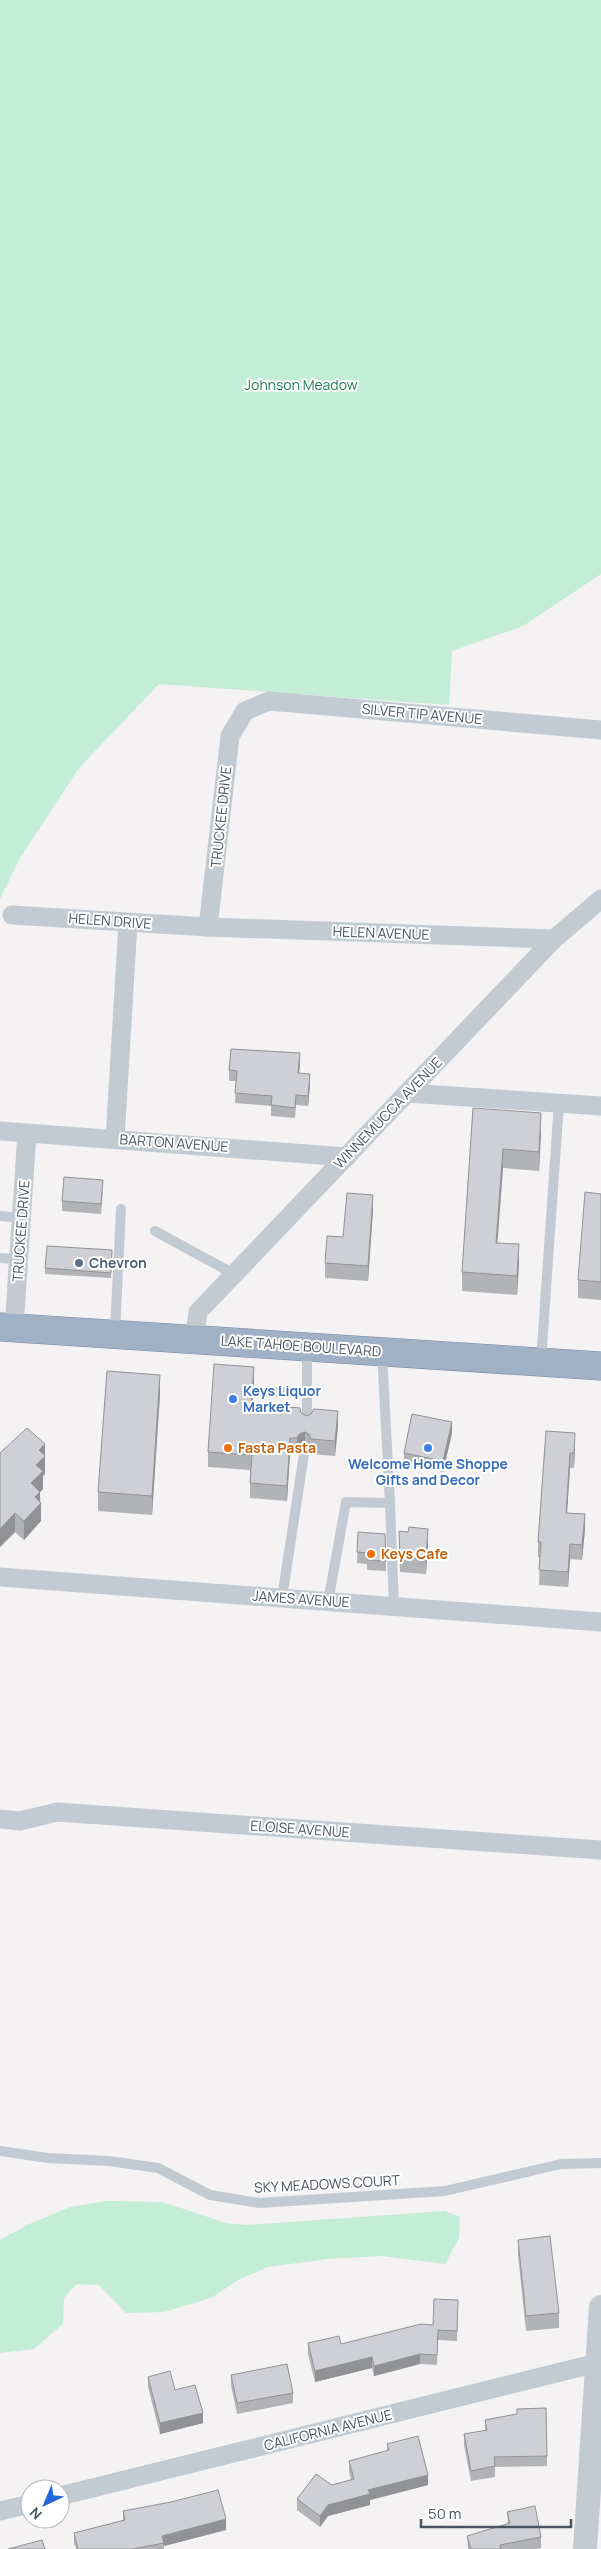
<svg xmlns="http://www.w3.org/2000/svg" width="601" height="2549" font-family="Manrope,sans-serif">
<style>
.green{fill:#c4edd7}
.lines{fill:none;stroke-linecap:round;stroke-linejoin:round}
.trunk-casing{stroke:#788ca8;stroke-width:29}
.service{stroke:#c3cbd2;stroke-width:10}
.minor{stroke:#c3cbd2;stroke-width:19}
.tertiary{stroke:#c3cbd2;stroke-width:24}
.trunk{stroke:#a0b0c5;stroke-width:28}
.wall{fill:#b2b3b7}
.shaded-wall{fill:#919295}
.building{fill:#cfd0d5;stroke:#919295}
.service-dot{fill:#5c6f8a;stroke:#fff;stroke-width:2}
.shop-dot{fill:#3f7fe0;stroke:#fff;stroke-width:2}
.food-dot{fill:#e8710a;stroke:#fff;stroke-width:2}
.labels{text-anchor:middle;stroke-width:4;stroke-linejoin:round;paint-order:stroke}
.park-label{font-size:14px;fill:#1e7d54;stroke:#fff}
.street-label{font-size:14px;fill:#4a535e;stroke:#fff}
.service-label{font-size:14px;font-weight:bold;fill:#4e5e75;stroke:#fff;text-anchor:start}
.shop-label{font-size:14px;font-weight:bold;fill:#366cbe;stroke:#fff;text-anchor:start}
.food-label{font-size:14px;font-weight:bold;fill:#c56008;stroke:#fff;text-anchor:start}
</style>
<rect width="100%" height="100%" fill="#f4f2f2"/>
<!-- green -->
<g class="green">
<path d="M0,0H601V574L523,626L452,651L449,705L159,684L79,768L21,856L0,899Z"/>
<path d="M106,2201L163,2202L226,2223L247,2225L445,2211L460,2217L459,2238L445,2264L381,2256L328,2259L268,2267L238,2280L211,2298L164,2312L126,2313L99,2285L77,2284L64,2298L63,2324L34,2349L0,2353V2240L27,2225L70,2207Z"/>
</g>
<g class="lines">
<!-- trunk casing -->
<g class="trunk-casing">
<path id="trunk" d="M0,1327L601,1366"/>
</g>
<!-- service -->
<g class="service">
<path d="M0,1216L21,1218"/>
<path d="M155,1231L234,1274"/>
<path d="M0,1258L18,1259"/>
<path d="M115,1332L121,1209"/>
<path d="M541,1361L559,1103"/>
<path d="M263,1392L308,1393"/>
<path d="M307,1424V1347"/>
<path d="M390,1503L394,1606"/>
<path d="M282,1598L304,1454"/>
<path d="M328,1602L346,1502L390,1503L382,1353"/>
<path d="M0,2151L48,2158L109,2161L158,2168L210,2195L259,2203L445,2191L561,2164L601,2163"/>
</g>
<!-- minor -->
<g class="minor">
<path d="M12,915L208,927L554,939"/>
<path d="M208,927L230,736L245,711L269,701L601,730"/>
<path d="M408,1093L601,1106"/>
<path d="M0,1131L347,1157"/>
<path d="M115,1139L128,923"/>
<path d="M14,1328L27,1133"/>
<path d="M194,1339L198,1312L554,939L601,899"/>
<path d="M0,1577L601,1622"/>
<path d="M0,1819L20,1821L57,1812L601,1850"/>
<path d="M60,2496L597,2363"/>
<path d="M0,2511L30,2504"/>
</g>
<!-- tertiary -->
<path class="tertiary" d="M585,2549L601,2307"/>
<!-- trunk -->
<use href="#trunk" class="trunk"/>
</g>
<!-- wall -->
<g class="wall">
<path d="M300,1064L299,1073L310,1084L308,1106L296,1105L295,1118L271,1116V1106L235,1103L236,1081H229V1070Z"/>
<path d="M473,1108L541,1132L539,1171L503,1168L497,1243L519,1264L517,1295L462,1291V1272Z"/>
<path d="M103,1191L101,1214L62,1211V1201Z"/>
<path d="M601,1194V1300L578,1298V1280Z"/>
<path d="M373,1210L368,1281L325,1278V1263L343,1237Z"/>
<path d="M112,1250L111,1278L45,1274V1268Z"/>
<path d="M254,1382L252,1404L301,1413L307,1416L338,1426L335,1456L311,1454L309,1449L305,1447L299,1449L297,1453H290L287,1501L250,1498V1470L208,1467V1452Z"/>
<path d="M160,1394L152,1515L98,1511V1492Z"/>
<path d="M546,1431L575,1448L574,1468H570L567,1513L585,1529L582,1560L570,1559L568,1587L539,1585L540,1557H538V1542Z"/>
<path d="M452,1433L443,1472L404,1463V1453Z"/>
<path d="M45,1444V1474L43,1476V1489L40,1492L41,1521L24,1540L15,1532L0,1547V1453Z"/>
<path d="M399,1531L428,1544L426,1574L400,1572Z"/>
<path d="M358,1532L386,1561V1571L367,1570V1564L357,1563Z"/>
<path d="M518,2240L559,2313V2328L526,2331L518,2255Z"/>
<path d="M458,2311L457,2341L438,2340L437,2365L420,2364L374,2376L372,2368L315,2382L308,2354V2343L341,2344L433,2325Z"/>
<path d="M231,2375L293,2393V2403L237,2414L231,2385Z"/>
<path d="M148,2377L175,2390L203,2423L160,2434L148,2387Z"/>
<path d="M546,2408L547,2466L495,2467V2477L471,2481L464,2445V2434L485,2431V2420Z"/>
<path d="M387,2444L428,2485L370,2500V2505L328,2516L320,2527L297,2510V2499L332,2485L351,2480L349,2471V2461L387,2451Z"/>
<path d="M123,2511L226,2530L164,2546V2549H76L74,2543V2533L123,2520Z"/>
<path d="M507,2512L541,2537V2548L536,2549H468L467,2536L508,2524Z"/>
</g>
<!-- shaded-wall -->
<g class="shaded-wall">
<path d="M300,1053V1064L298,1083V1073Z"/>
<path d="M310,1074V1084L308,1106V1096Z"/>
<path d="M541,1113V1132L539,1171V1152Z"/>
<path d="M503,1149V1168L496,1262V1243Z"/>
<path d="M373,1195V1210L368,1281V1266Z"/>
<path d="M519,1244V1264L517,1295V1276Z"/>
<path d="M254,1367V1382L251,1420V1404Z"/>
<path d="M160,1375V1394L152,1515V1496Z"/>
<path d="M338,1411V1426L335,1456V1441Z"/>
<path d="M452,1422V1433L443,1472V1461Z"/>
<path d="M305,1432V1447L299,1449L297,1453V1438L299,1434Z"/>
<path d="M575,1433V1448L574,1468V1453Z"/>
<path d="M290,1438V1453L287,1501V1486Z"/>
<path d="M45,1444V1474L43,1476V1489L40,1492V1505L41,1503V1521L24,1540V1521L31,1483L36,1465L39,1450Z"/>
<path d="M570,1453V1468L566,1528V1513Z"/>
<path d="M15,1513V1532L0,1547V1529Z"/>
<path d="M585,1514V1529L582,1560V1545Z"/>
<path d="M428,1529V1544L426,1574V1559Z"/>
<path d="M570,1544V1559L568,1587V1572Z"/>
<path d="M420,2354V2364L374,2376V2366Z"/>
<path d="M372,2357V2368L315,2382V2371Z"/>
<path d="M203,2413V2423L160,2434V2423Z"/>
<path d="M428,2475V2485L370,2500V2505L328,2516L320,2527V2516L328,2505L368,2490Z"/>
<path d="M226,2519V2530L164,2546L162,2536Z"/>
</g>
<!-- building -->
<g class="building">
<path d="M231,1049L300,1053L298,1073L310,1074L308,1096L296,1095L295,1108L271,1105L272,1096L235,1093L237,1071L229,1070Z"/>
<path d="M473,1108L541,1113L539,1152L503,1149L496,1243L519,1244L517,1276L462,1272Z"/>
<path d="M64,1177L103,1180L101,1204L62,1201Z"/>
<path d="M585,1192L601,1194V1282L578,1280Z"/>
<path d="M347,1193L373,1195L368,1266L325,1263L327,1236L343,1237Z"/>
<path d="M47,1246L112,1250L111,1273L45,1268Z"/>
<path d="M214,1364L254,1367L251,1404L300,1408L301,1413L307,1416L311,1414L314,1409L338,1411L335,1441L311,1439L309,1434L305,1432L299,1434L297,1438H290L287,1486L250,1483L252,1455L208,1452Z"/>
<path d="M107,1371L160,1375L152,1496L98,1492Z"/>
<path d="M412,1414L452,1422L443,1461L404,1453Z"/>
<path d="M27,1428L45,1444L39,1450L45,1456L36,1465L43,1471L31,1483L40,1492L35,1497L41,1503L24,1521L15,1513L0,1529V1453Z"/>
<path d="M546,1431L575,1433L574,1453H570L566,1513L585,1514L582,1545L570,1544L568,1572L539,1570L541,1542H538Z"/>
<path d="M409,1527L428,1529L426,1559L400,1557L399,1531L408,1532Z"/>
<path d="M358,1532L385,1534L386,1561L367,1560L368,1553L357,1552Z"/>
<path d="M550,2236L559,2313L526,2316L518,2240Z"/>
<path d="M434,2299L458,2300L457,2331L438,2330L437,2355L420,2354L374,2366L372,2357L315,2371L308,2343L339,2336L341,2344L421,2324L433,2325Z"/>
<path d="M287,2364L293,2393L237,2403L231,2375Z"/>
<path d="M170,2371L175,2390L195,2385L203,2413L160,2423L148,2377Z"/>
<path d="M546,2408L547,2456L494,2457L495,2466L471,2471L464,2434L487,2430L485,2420L517,2414V2409Z"/>
<path d="M418,2436L428,2475L368,2490L370,2494L328,2505L320,2516L297,2499L316,2474L332,2485L354,2479L349,2461L389,2450L387,2444Z"/>
<path d="M218,2490L226,2519L162,2536L164,2543L132,2549H78L74,2533L125,2520L123,2511L171,2502Z"/>
<path d="M535,2506L541,2537L500,2545L501,2549H471L467,2536L510,2523L507,2512Z"/>
<path d="M42,2540L45,2549H8Z"/>
</g>
<!-- markers -->
<circle class="service-dot" cx="79" cy="1263" r="5"/>
<g class="shop-dot">
<circle cx="233" cy="1399" r="5"/>
<circle cx="428" cy="1448" r="5"/>
</g>
<g class="food-dot">
<circle cx="228" cy="1448" r="5"/>
<circle cx="371" cy="1554" r="5"/>
</g>
<g class="labels">
<!-- park labels -->
<g class="park-label">
<text x="301" y="390">Johnson Meadow</text>
</g>
<!-- street labels -->
<g class="street-label">
<text transform="translate(422 714) rotate(5)" y="5">SILVER TIP AVENUE</text>
<text transform="translate(221 817) rotate(-84)" y="5">TRUCKEE DRIVE</text>
<text transform="translate(110 921) rotate(4)" y="5">HELEN DRIVE</text>
<text transform="translate(381 933) rotate(2)" y="5">HELEN AVENUE</text>
<text transform="translate(388 1113) rotate(-46)" y="5">WINNEMUCCA AVENUE</text>
<text transform="translate(174 1143) rotate(4)" y="5">BARTON AVENUE</text>
<text transform="translate(21 1231) rotate(-86)" y="5">TRUCKEE DRIVE</text>
<text transform="translate(301 1346) rotate(4)" y="5">LAKE TAHOE BOULEVARD</text>
<text transform="translate(301 1599) rotate(4)" y="5">JAMES AVENUE</text>
<text transform="translate(300 1829) rotate(4)" y="5">ELOISE AVENUE</text>
<text transform="translate(327 2184) rotate(-3)" y="5">SKY MEADOWS COURT</text>
<text transform="translate(328 2430) rotate(-14)" y="5">CALIFORNIA AVENUE</text>
</g>
<!-- service labels -->
<g class="service-label">
<text x="89" y="1268">Chevron</text>
</g>
<!-- shop labels -->
<g class="shop-label">
<text x="243" y="1396">Keys Liquor<tspan x="243" dy="16">Market</tspan></text>
<text x="428" y="1469" text-anchor="middle">Welcome Home Shoppe<tspan x="428" dy="16">Gifts and Decor</tspan></text>
</g>
<!-- food labels -->
<g class="food-label">
<text x="238" y="1453">Fasta Pasta</text>
<text x="381" y="1559">Keys Cafe</text>
</g>
</g>
<!-- north arrow -->
<g transform="translate(45 2504) rotate(224)"><circle r="24" fill="#ffffff" stroke="#b7babf"/>
<path d="M0-4L9 19L0 12L-9 19Z" fill="#2568da"/>
<text y="-8" font-size="14" font-weight="bold" text-anchor="middle" fill="#4a535e">N</text>
</g>
<!-- scale -->
<path d="M421 2519v8h150v-8" fill="none" stroke="#4a535e" stroke-width="2.5"/>
<text x="428" y="2519" font-size="15" fill="#4a535e" stroke="#ffffff" stroke-width="4" paint-order="stroke">50 m</text>
</svg>
